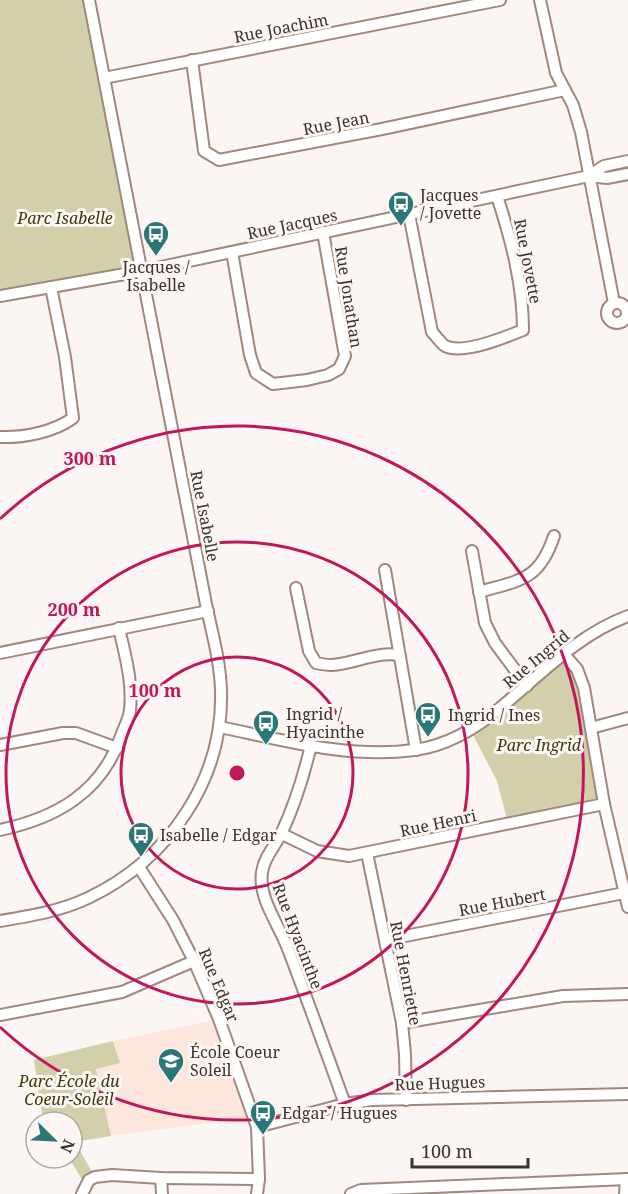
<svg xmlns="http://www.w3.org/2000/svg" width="628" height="1194" font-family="'Noto Serif',serif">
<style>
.built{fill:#fde7dd}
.green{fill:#d1d0ab}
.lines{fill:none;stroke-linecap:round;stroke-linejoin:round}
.minor-casing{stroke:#a1877c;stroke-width:14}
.minor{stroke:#fff;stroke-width:10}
.ring{fill:none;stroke:#c2185b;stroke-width:3}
.labels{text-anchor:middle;stroke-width:6;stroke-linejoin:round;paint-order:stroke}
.street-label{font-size:16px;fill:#3d322d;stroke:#fbf6f3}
.poi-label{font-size:16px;fill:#3d322d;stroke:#fbf6f3;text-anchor:start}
.park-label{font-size:16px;font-style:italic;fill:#3c3908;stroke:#fbf6f3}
.centre{fill:#c2185b;stroke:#fbf6f3;stroke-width:3}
.ring-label{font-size:18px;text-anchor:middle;font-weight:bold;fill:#c2185b;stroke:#fbf6f3;stroke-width:6;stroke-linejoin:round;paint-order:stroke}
</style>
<rect width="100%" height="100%" fill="#fbf6f3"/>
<!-- built -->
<path class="built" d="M219,1019L254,1117L111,1136L96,1069L120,1063L113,1041Z"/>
<!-- green -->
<g class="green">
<path d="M0,0H89L142,271L0,296Z"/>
<path d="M563,653L577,669L603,798L591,808L508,823L497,781L471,731Z"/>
<path d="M113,1041L120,1063L96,1069L111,1136L75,1142L95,1177L86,1186L69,1158H72V1122H43L34,1060Z"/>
</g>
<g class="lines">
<!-- minor casing -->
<g class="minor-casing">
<g id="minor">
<path d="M540,0L556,73L573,105L581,132L614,303"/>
<path d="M192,60L204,151L219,160L382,129L565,90"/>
<path d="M104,78L500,0"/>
<path d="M589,176L604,166L628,161"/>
<path d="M409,214L432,332C436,336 441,343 445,346C463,355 506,337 523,330C523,284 511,239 497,196"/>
<path d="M232,252L250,355L256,373L273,384L307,380L328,375L339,369L345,356L323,232"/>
<path d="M0,296L142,271L589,176L607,178L628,174"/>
<circle cx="617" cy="313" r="10"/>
<path d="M0,437C23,438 54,432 73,418L65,357L51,287"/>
<path d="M472,551L485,623L495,643L527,686"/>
<path d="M385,570L416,750"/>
<path d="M296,588L309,651L316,663C321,664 326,665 331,665C350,665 383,649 400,656"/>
<path d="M479,592C520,580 539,581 554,536"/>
<path d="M0,653L208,611"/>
<path d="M563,653L577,669L584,688L604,804L628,907"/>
<path d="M220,727C283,740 349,759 414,750C448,746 481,725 506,703C545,670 580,634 628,616"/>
<path d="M591,728L628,718"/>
<path d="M0,745L63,733H76L117,748"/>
<path d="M311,745C304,775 295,804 282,832C276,845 264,857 262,872C258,899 280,926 288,949C308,1001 326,1052 345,1104"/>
<path d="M0,830C56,818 101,793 121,736C124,728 129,719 130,710C133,682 125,655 119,628"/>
<path d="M282,834L317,851L349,856L604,804"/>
<path d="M367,853L402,1023L405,1054L406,1100"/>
<path d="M139,867L173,920L194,961L219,1019L257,1127L259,1179L257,1194"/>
<path d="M0,921C30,916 61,911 88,898C168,860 224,780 221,690C220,660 212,633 206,604L89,0"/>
<path d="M385,940L624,893"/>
<path d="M0,1015L122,992L194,961"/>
<path d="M402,1023L563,996L628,994"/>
<path d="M257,1127L345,1104L372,1100L628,1094"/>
<path d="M161,1178L162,1194"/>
<path d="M82,1194L89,1180L95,1177L112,1175L161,1178L259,1179"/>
<path d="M351,1194L361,1190L628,1179"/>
<path d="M625,1194L626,1179"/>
</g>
</g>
<!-- minor -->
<use href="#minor" class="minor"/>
</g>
<!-- distance rings -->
<g class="ring">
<circle cx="237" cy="773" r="116"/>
<circle cx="237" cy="773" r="231"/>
<path d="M0 519A347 347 0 1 1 0 1027"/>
</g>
<!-- icons -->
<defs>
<g id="bus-pin" transform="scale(1.35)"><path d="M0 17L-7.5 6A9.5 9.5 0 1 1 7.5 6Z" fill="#2b7677" stroke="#fbf6f3"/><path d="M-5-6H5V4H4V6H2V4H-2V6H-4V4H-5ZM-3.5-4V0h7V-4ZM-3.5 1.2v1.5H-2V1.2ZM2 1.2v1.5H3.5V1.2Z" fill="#fff"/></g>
<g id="school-pin" transform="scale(1.35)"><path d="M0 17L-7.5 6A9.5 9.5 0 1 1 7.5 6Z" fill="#2b7677" stroke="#fbf6f3"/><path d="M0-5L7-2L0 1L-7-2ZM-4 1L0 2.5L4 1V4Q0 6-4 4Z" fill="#fff"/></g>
</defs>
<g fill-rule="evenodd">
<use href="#bus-pin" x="401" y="204"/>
<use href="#bus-pin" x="156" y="234"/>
<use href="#bus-pin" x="428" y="715"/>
<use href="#bus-pin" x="266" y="723"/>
<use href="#bus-pin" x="141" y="835"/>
<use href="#school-pin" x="171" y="1061"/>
<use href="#bus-pin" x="263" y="1113"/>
</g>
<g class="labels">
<!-- street labels -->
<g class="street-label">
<text transform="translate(281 28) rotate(-11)" y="6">Rue Joachim</text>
<text transform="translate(336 123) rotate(-11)" y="6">Rue Jean</text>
<text transform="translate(292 224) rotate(-12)" y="6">Rue Jacques</text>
<text transform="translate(528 261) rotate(79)" y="6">Rue Jovette</text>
<text transform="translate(349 297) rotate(81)" y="6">Rue Jonathan</text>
<text transform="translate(205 516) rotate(79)" y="6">Rue Isabelle</text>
<text transform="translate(536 659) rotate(-40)" y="6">Rue Ingrid</text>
<text transform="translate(438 823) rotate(-12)" y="6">Rue Henri</text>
<text transform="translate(502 902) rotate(-11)" y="6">Rue Hubert</text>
<text transform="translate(298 936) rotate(69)" y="6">Rue Hyacinthe</text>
<text transform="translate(406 973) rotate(79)" y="6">Rue Henriette</text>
<text transform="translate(219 985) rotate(67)" y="6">Rue Edgar</text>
<text transform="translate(440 1083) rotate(-2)" y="6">Rue Hugues</text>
</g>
<!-- poi labels -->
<g class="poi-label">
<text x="420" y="201">Jacques<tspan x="420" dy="18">/ Jovette</tspan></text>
<text x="156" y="273" text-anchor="middle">Jacques /<tspan x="156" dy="18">Isabelle</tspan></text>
<text x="286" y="720">Ingrid /<tspan x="286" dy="18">Hyacinthe</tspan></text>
<text x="448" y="721">Ingrid / Ines</text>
<text x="160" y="841">Isabelle / Edgar</text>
<text x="190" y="1058">École Coeur<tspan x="190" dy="18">Soleil</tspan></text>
<text x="282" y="1119">Edgar / Hugues</text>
</g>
<!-- park labels -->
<g class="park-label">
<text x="65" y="224">Parc Isabelle</text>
<text x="539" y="751">Parc Ingrid</text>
<text x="69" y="1087">Parc École du<tspan x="69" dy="18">Coeur-Soleil</tspan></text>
</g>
</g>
<circle cx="237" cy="773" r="9" class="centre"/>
<g class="ring-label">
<text x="90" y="465">300 m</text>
<text x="74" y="616">200 m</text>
<text x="155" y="697">100 m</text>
</g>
<!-- north arrow -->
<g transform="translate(54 1140) rotate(114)"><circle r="28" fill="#fbf6f3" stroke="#afa8a4" stroke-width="1.5"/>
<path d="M0-4.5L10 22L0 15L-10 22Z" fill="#2b7677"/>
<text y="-9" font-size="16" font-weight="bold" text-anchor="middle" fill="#3d322d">N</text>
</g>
<!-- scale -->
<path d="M412 1158v9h116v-9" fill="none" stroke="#3d322d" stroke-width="3"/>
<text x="421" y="1158" font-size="18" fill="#3d322d" stroke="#fbf6f3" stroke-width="4.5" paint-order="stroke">100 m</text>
</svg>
